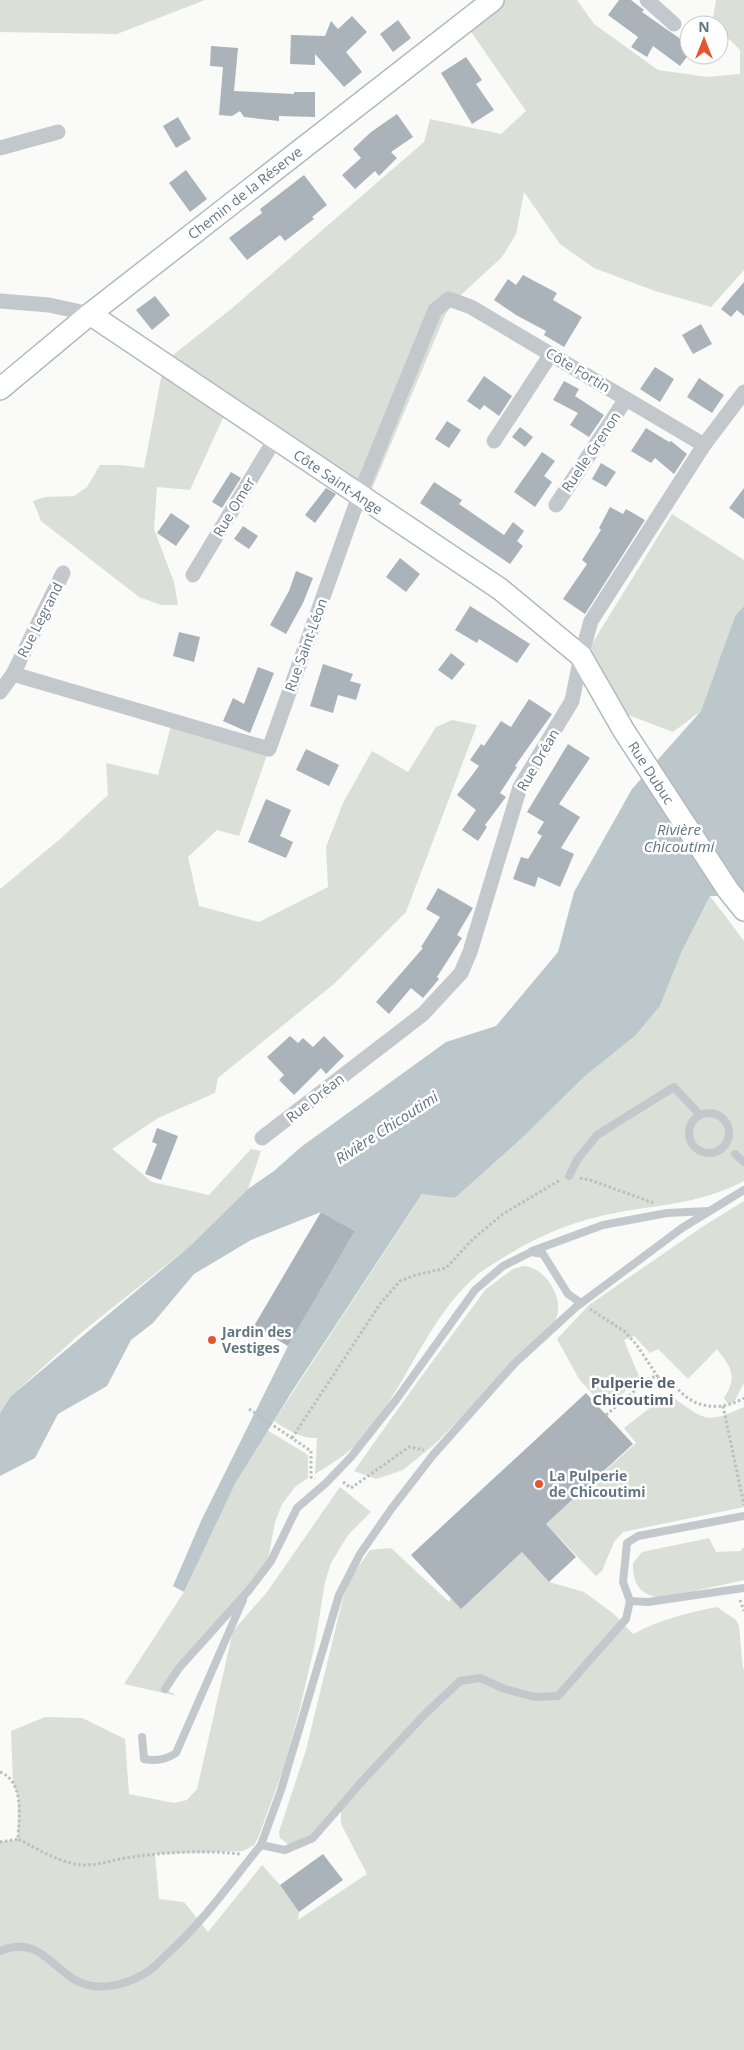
<svg xmlns="http://www.w3.org/2000/svg" width="744" height="2050" font-family="'Open Sans',sans-serif">
<style>
.green{fill:#dadfd7}
.water{fill:#bbc7cb}
.building{fill:#aab3b9}
.lines{fill:none;stroke-linecap:round;stroke-linejoin:round}
.secondary-casing{stroke:#b3babf;stroke-width:24}
.path{stroke:#bbbfc2;stroke-width:3;stroke-dasharray:2.5 2.5;stroke-linecap:butt}
.lane{stroke:#c3c8cc;stroke-width:8}
.street{stroke:#c3c8cc;stroke-width:15}
.secondary{stroke:#fff;stroke-width:21}
.poi-dot{fill:#e4572e;stroke:#fff;stroke-width:2}
.labels{text-anchor:middle;stroke-width:5;stroke-linejoin:round;paint-order:stroke}
.street-label{font-size:14px;fill:#657683;stroke:#fff}
.poi-label{font-size:14px;font-weight:bold;fill:#657683;stroke:#fff;text-anchor:start}
.water-label{font-size:15px;font-style:italic;fill:#60757c;stroke:#fff}
.neighbourhood-label{font-size:15px;font-weight:bold;fill:#57646e;stroke:#fff}
</style>
<rect width="100%" height="100%" fill="#fafaf8"/>
<!-- green -->
<g class="green">
<path d="M0,0H205L117,34L0,32Z"/>
<path d="M493,0H577L594,24L658,70L708,77L740,74V50L719,29V25L712,23L716,0H744V270L711,307L655,291L594,268L560,244L524,192L516,234L502,257L462,294L446,313L369,496L229,405L190,490L157,487L154,529L174,582L178,605H161L139,597L41,521L33,501L45,497L74,496L87,487L100,465H120L144,468L164,362L230,310L424,142L430,119L501,134L526,111L465,23Z"/>
<path d="M672,514L744,560V606L735,616L701,711L673,732L623,713L597,672L590,647Z"/>
<path d="M452,720L477,725L406,912L335,983L218,1078L215,1093L158,1118L112,1149L152,1182L209,1195L251,1149L261,1151L248,1189L190,1246L82,1332L11,1396L0,1413V889L60,839L108,795L106,763L158,775L172,722L269,749L239,836L217,830L188,857L199,906L259,922L328,887L326,847L343,803L372,751L408,772L436,727Z"/>
<path d="M710,896L744,941V1181C702,1203 665,1204 620,1212C573,1221 541,1234 501,1259C493,1265 483,1269 476,1276C427,1318 404,1392 361,1440C348,1454 331,1464 315,1474L317,1438C302,1439 286,1429 274,1421L423,1193L455,1198L522,1138L584,1077L636,1035L660,1006L682,951Z"/>
<path d="M744,1201V1383L734,1402L728,1404L724,1398C738,1377 731,1367 717,1349L688,1379L658,1349L650,1353L634,1336L624,1340L640,1379L605,1408L579,1379L557,1339L589,1305L702,1227Z"/>
<path d="M523,1266C546,1267 566,1300 555,1321L435,1444L403,1470L376,1479L354,1471L418,1381L486,1289L513,1269Z"/>
<path d="M674,1398C707,1422 707,1423 744,1407V1507L623,1532L614,1542L602,1571L596,1576L546,1524L636,1443L624,1428L659,1401Z"/>
<path d="M267,1430L308,1455V1478L295,1487L282,1504L275,1522L268,1560L222,1624L165,1689L177,1696L124,1684L184,1592L236,1482Z"/>
<path d="M340,1487L371,1512L348,1535L331,1563L325,1582L315,1644L300,1708L283,1770L258,1838L254,1845L243,1851L155,1854L159,1899L184,1902L208,1932L262,1865L280,1885L299,1912L298,1920L367,1874L341,1824V1803L307,1839L289,1845L280,1838L279,1832L306,1750L344,1594L352,1576L370,1550L391,1548L449,1602L451,1598L461,1608L522,1552L549,1582L584,1592L614,1614L633,1634C662,1619 686,1613 717,1607L736,1620L739,1626L743,1669L744,1668V2050H0V1842L18,1839V1797L13,1782L11,1731L45,1717L82,1718L125,1739L129,1794L174,1803L187,1800L197,1789L233,1631L267,1592Z"/>
<path d="M709,1538L716,1552L740,1551L744,1547V1580L663,1598C640,1595 633,1586 633,1563L642,1552Z"/>
</g>
<!-- water -->
<path class="water" d="M744,606V896H710L682,951L660,1006L636,1035L584,1077L522,1138L455,1198L422,1194L293,1390L236,1482L184,1592L173,1586L201,1521L288,1346L355,1231L321,1212L251,1240L194,1274L153,1323L131,1340L107,1386L58,1414L35,1458L0,1476V1413L11,1396L190,1246L248,1189L274,1171L301,1147L446,1042L496,1026L558,952L574,892L632,789L701,711L735,616Z"/>
<!-- building -->
<g class="building">
<path d="M619,0H631L644,10L642,12L689,45V54L680,66L653,46L647,57L631,47L638,37L608,15Z"/>
<path d="M352,16L367,32L346,52L362,72L344,87L315,54V65L290,64L291,35L325,36L331,21L338,29Z"/>
<path d="M398,20L411,38L393,52L380,34Z"/>
<path d="M211,46L238,48L234,91L294,94V92H315V117L279,116V121L244,117L240,111L232,116L219,115L223,67L210,66Z"/>
<path d="M466,57L482,80L476,84L494,110L472,124L441,73Z"/>
<path d="M397,114L413,137L391,152L397,158L379,176L375,171L355,189L342,175L361,158L353,149L371,132Z"/>
<path d="M178,117L191,139L176,148L163,126Z"/>
<path d="M186,170L207,199L190,212L169,183Z"/>
<path d="M304,175L327,205L312,217L314,219L285,241L280,235L247,260L229,238L262,213L260,209Z"/>
<path d="M523,275L557,293L553,300L582,317L564,347L544,335L546,331L516,315L494,300L508,279L516,285Z"/>
<path d="M744,282V316L737,310L731,317L721,309Z"/>
<path d="M155,296L170,315L152,330L136,310Z"/>
<path d="M701,324L712,344L693,354L682,335Z"/>
<path d="M655,367L674,379L660,402L640,389Z"/>
<path d="M484,376L512,396L499,416L484,405L480,410L467,401Z"/>
<path d="M699,378L724,395L712,413L687,397Z"/>
<path d="M564,381L579,389L575,396L604,415L589,437L570,425L578,413L553,400Z"/>
<path d="M447,421L461,430L449,448L435,439Z"/>
<path d="M520,427L533,437L525,447L512,437Z"/>
<path d="M646,428L669,442L671,441L687,454L674,474L655,458L651,463L631,451Z"/>
<path d="M542,452L555,461L544,476L552,482L535,507L514,492Z"/>
<path d="M601,463L616,472L606,487L592,479Z"/>
<path d="M231,472L241,478L222,508L212,502Z"/>
<path d="M434,482L462,500L459,504L504,535L513,522L524,531L517,541L523,546L510,564L420,503Z"/>
<path d="M326,488L336,494L315,523L305,515Z"/>
<path d="M744,488V519L729,508Z"/>
<path d="M610,507L623,514L626,509L645,520L585,614L563,599L587,564L582,560L601,530L599,528Z"/>
<path d="M171,513L190,526L176,546L157,533Z"/>
<path d="M243,526L258,536L249,549L234,539Z"/>
<path d="M400,558L420,574L406,592L386,577Z"/>
<path d="M296,571L313,578L303,603L286,634L270,625L289,591Z"/>
<path d="M470,606L530,644L517,663L479,639L477,643L455,630Z"/>
<path d="M179,632L200,637L194,662L173,656Z"/>
<path d="M451,653L465,664L452,680L438,670Z"/>
<path d="M323,664L353,674L350,681L361,684L356,700L338,695L333,713L310,706Z"/>
<path d="M258,667L274,673L250,733L223,721L233,698L244,704Z"/>
<path d="M529,699L552,714L515,766L517,767L500,793L506,797L485,825L487,827L478,841L462,830L476,810L457,795L479,766L470,760L481,744L484,746L501,721L511,727Z"/>
<path d="M568,744L590,758L559,804L580,817L561,848L574,854L560,887L538,877L535,887L513,879L521,857L528,859L542,836L537,833L544,822L527,812Z"/>
<path d="M306,749L339,765L329,786L296,770Z"/>
<path d="M266,799L291,810L280,836L293,842L286,858L248,842Z"/>
<path d="M438,888L473,908L457,935L462,938L437,977L439,979L423,998L411,988L389,1014L376,1002L423,948L421,947L440,917L426,909Z"/>
<path d="M290,1036L298,1043L303,1038L313,1047L324,1036L344,1056L326,1074L321,1068L294,1095L279,1080L284,1075L267,1057Z"/>
<path d="M157,1128L178,1136L161,1180L145,1174L157,1144L152,1142Z"/>
<path d="M321,1212L355,1231L288,1346L254,1326Z"/>
<path d="M586,1393L633,1444L546,1524L576,1557L549,1582L522,1552L461,1609L411,1555Z"/>
<path d="M323,1854L343,1880L299,1912L280,1885Z"/>
</g>
<g class="lines">
<!-- secondary casing -->
<g class="secondary-casing">
<g id="secondary">
<path d="M90,314L500,589L581,656L624,731L728,890L744,910"/>
<path d="M0,389L90,314L493,0"/>
</g>
</g>
<!-- path -->
<g class="path">
<path d="M580,1178L590,1180L654,1203"/>
<path d="M590,1309L624,1331L636,1344L658,1377"/>
<path d="M723,1406L744,1505"/>
<path d="M249,1409L311,1451V1477L315,1479"/>
<path d="M606,1415L651,1377C667,1377 673,1385 684,1395C701,1410 726,1409 744,1398"/>
<path d="M292,1438L380,1304L400,1281L416,1275L446,1268L473,1239L503,1214L560,1180"/>
<path d="M343,1482L351,1488L409,1447L424,1450"/>
<path d="M740,1600L744,1611"/>
<path d="M0,1772C25,1782 19,1818 18,1839C36,1848 55,1860 75,1864C94,1868 113,1859 132,1857C167,1852 204,1850 240,1854"/>
<path d="M0,1842L18,1839"/>
</g>
<!-- lane -->
<g class="lane">
<circle cx="709" cy="1133" r="20"/>
<path d="M735,1154L744,1162"/>
<path d="M569,1176L577,1160L597,1135L674,1087L700,1115"/>
<path d="M532,1251L603,1225L667,1213L709,1211"/>
<path d="M744,1516L638,1536L627,1543L623,1582L630,1601L648,1602L744,1588"/>
<path d="M630,1601L626,1619L558,1696L535,1697L505,1689L480,1678L460,1681L425,1714L365,1778L313,1838L285,1850L261,1845L281,1790L339,1595L360,1554L392,1508L433,1455L515,1363L576,1307L682,1228L744,1190"/>
<path d="M165,1689L179,1668L249,1590L271,1561L297,1508L326,1483L351,1457L396,1400L475,1290L503,1266L531,1252L543,1254L568,1294L581,1303"/>
<path d="M142,1737L144,1759C157,1761 165,1760 176,1753L243,1600"/>
<path d="M0,1951C35,1937 46,1960 72,1978C94,1993 123,1986 144,1974C152,1970 158,1963 164,1957C201,1925 230,1883 261,1845"/>
</g>
<!-- street -->
<g class="street">
<path d="M647,0L674,24"/>
<path d="M0,148L58,132"/>
<path d="M0,301L49,305L90,314"/>
<path d="M494,441L551,354"/>
<path d="M556,505L626,399"/>
<path d="M193,575L275,439"/>
<path d="M13,674L269,749L359,496L435,310L449,299L471,307L704,445"/>
<path d="M0,692L13,674L63,573"/>
<path d="M262,1138L423,1014L461,973L470,952L520,787L572,701L581,656L591,621L704,445L744,392"/>
</g>
<!-- secondary -->
<use href="#secondary" class="secondary"/>
</g>
<!-- markers -->
<g class="poi-dot">
<circle cx="212" cy="1340" r="5"/>
<circle cx="539" cy="1484" r="5"/>
</g>
<g class="labels">
<!-- street labels -->
<g class="street-label">
<text transform="translate(245 193) rotate(-38)" y="5">Chemin de la Réserve</text>
<text transform="translate(578 370) rotate(31)" y="5">Côte Fortin</text>
<text transform="translate(591 452) rotate(-56)" y="5">Ruelle Grenon</text>
<text transform="translate(338 482) rotate(34)" y="5">Côte Saint-Ange</text>
<text transform="translate(234 507) rotate(-59)" y="5">Rue Omer</text>
<text transform="translate(40 620) rotate(-63)" y="5">Rue Legrand</text>
<text transform="translate(306 645) rotate(-70)" y="5">Rue Saint-Léon</text>
<text transform="translate(538 760) rotate(-60)" y="5">Rue Dréan</text>
<text transform="translate(651 773) rotate(57)" y="5">Rue Dubuc</text>
<text transform="translate(315 1098) rotate(-38)" y="5">Rue Dréan</text>
</g>
<!-- poi labels -->
<g class="poi-label">
<text x="222" y="1337">Jardin des<tspan x="222" dy="16">Vestiges</tspan></text>
<text x="549" y="1481">La Pulperie<tspan x="549" dy="16">de Chicoutimi</tspan></text>
</g>
<!-- water labels -->
<g class="water-label">
<text x="679" y="835">Rivière<tspan x="679" dy="17">Chicoutimi</tspan></text>
<text transform="translate(387 1128) rotate(-33)" y="5">Rivière Chicoutimi</text>
</g>
<!-- neighbourhood labels -->
<g class="neighbourhood-label">
<text x="633" y="1388">Pulperie de<tspan x="633" dy="17">Chicoutimi</tspan></text>
</g>
</g>
<!-- north arrow -->
<g transform="translate(704 40)"><circle r="24" fill="#ffffff" stroke="#c1c8cd"/>
<path d="M0-4L9 19L0 12L-9 19Z" fill="#e4572e"/>
<text y="-8" font-size="14" font-weight="bold" text-anchor="middle" fill="#657683">N</text>
</g>
</svg>
